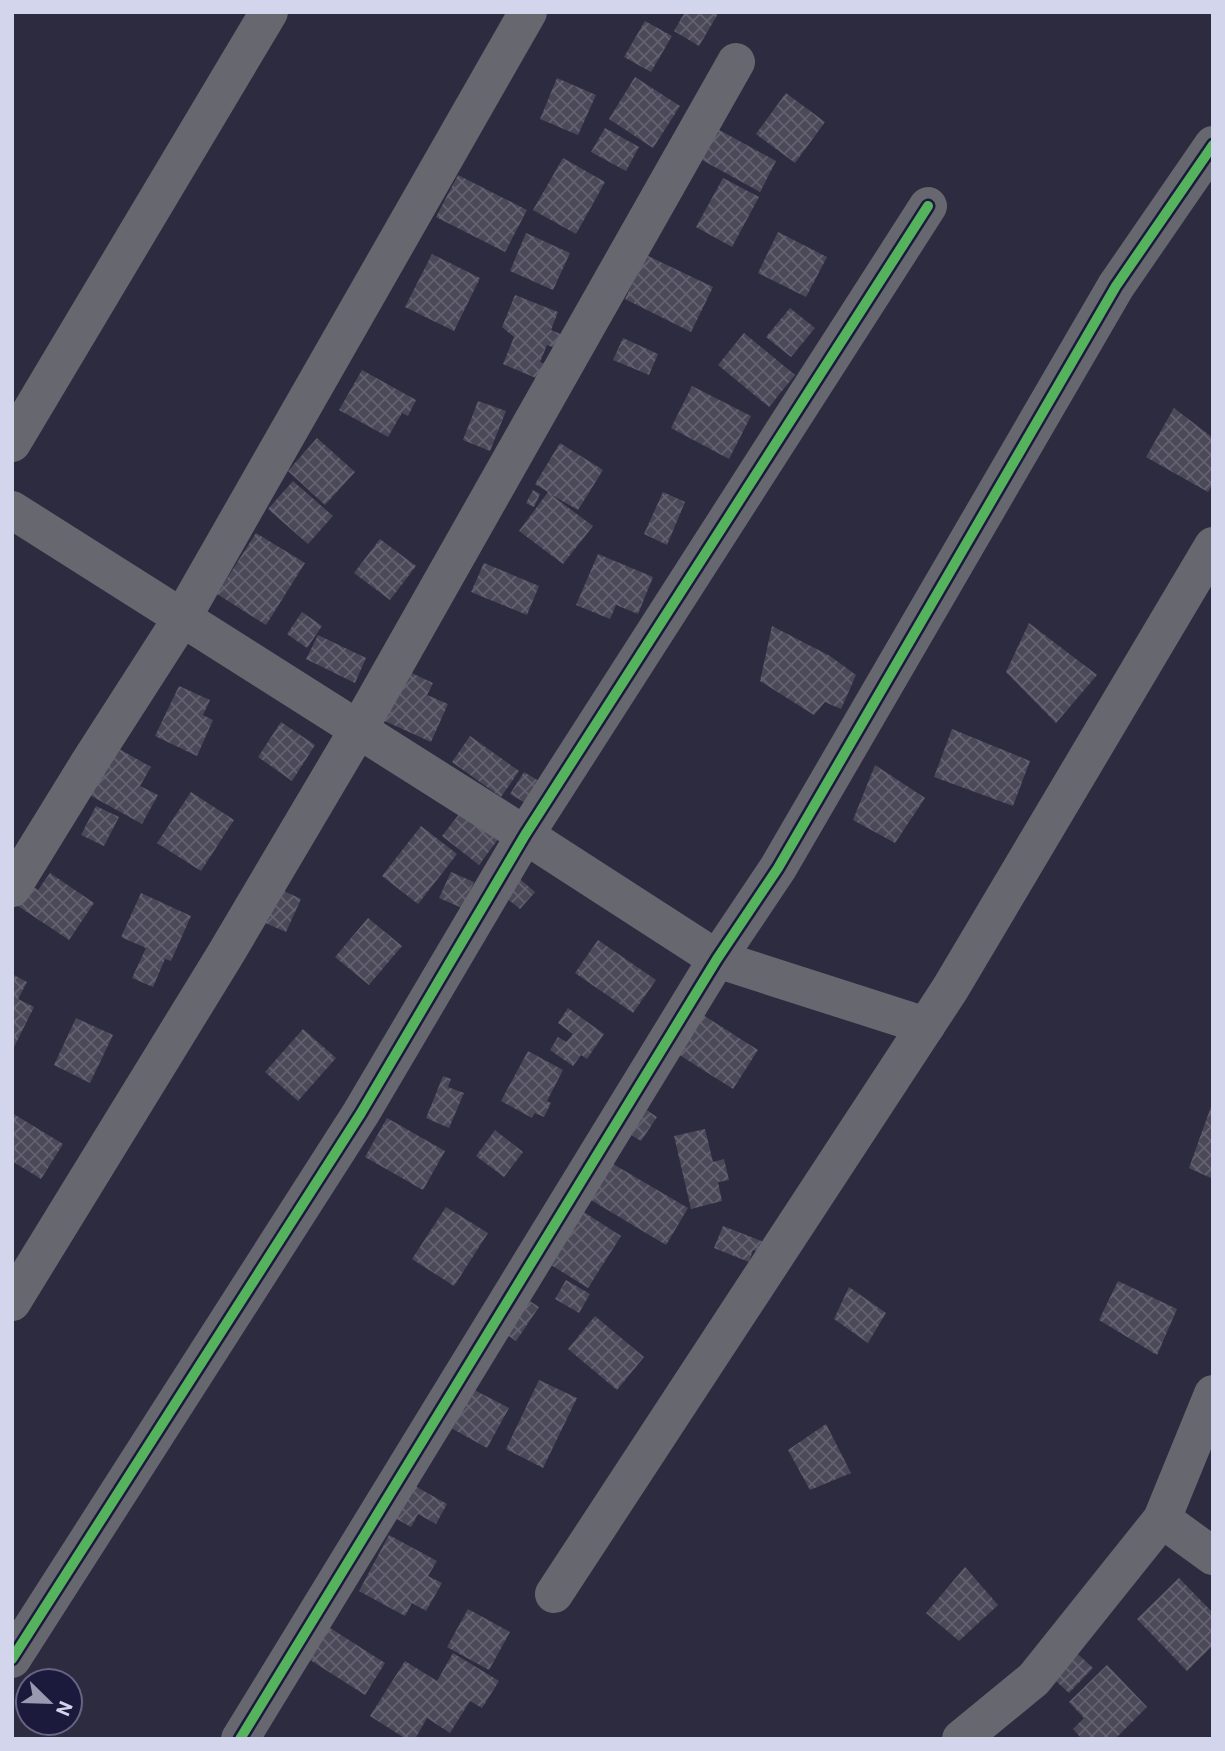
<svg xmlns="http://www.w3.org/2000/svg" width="1225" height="1751" font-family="Roboto,sans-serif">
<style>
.building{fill:url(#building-cross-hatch)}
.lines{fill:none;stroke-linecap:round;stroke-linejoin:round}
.minor{stroke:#67676f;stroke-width:38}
.cycleway-casing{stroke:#1b1a3c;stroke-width:15}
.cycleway{stroke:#56b35d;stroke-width:10}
</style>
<defs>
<pattern id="building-cross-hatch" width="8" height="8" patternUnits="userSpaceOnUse" patternTransform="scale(1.75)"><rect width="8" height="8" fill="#4b4858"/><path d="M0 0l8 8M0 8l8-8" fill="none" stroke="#646270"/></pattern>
</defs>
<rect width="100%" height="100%" fill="#2c2b3f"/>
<!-- building -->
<g class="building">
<path d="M685,12H719L699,46L674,31Z"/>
<path d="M645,21L672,36L651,72L624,57Z"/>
<path d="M635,77L680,106L653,148L609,119Z"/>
<path d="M557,78L596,95L578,135L540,119Z"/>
<path d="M786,93L825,122L795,163L756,134Z"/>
<path d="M712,126L776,161L760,192L695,156Z"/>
<path d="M605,128L639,147L626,171L591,152Z"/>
<path d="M563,158L605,182L576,234L533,210Z"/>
<path d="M458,175L527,210L505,252L436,217Z"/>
<path d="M723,178L759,197L732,247L696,227Z"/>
<path d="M778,232L827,257L806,297L758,273Z"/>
<path d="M526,233L570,253L553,290L510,271Z"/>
<path d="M432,254L480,278L454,331L405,307Z"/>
<path d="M646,255L713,287L691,332L625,299Z"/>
<path d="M515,295L558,312L551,330L563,335L557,349L547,345L540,362L549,365L543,381L503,364L514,337L502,327Z"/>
<path d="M790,308L815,328L791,357L766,337Z"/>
<path d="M744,333L795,375L769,407L718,365Z"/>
<path d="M623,338L658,354L649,375L613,360Z"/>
<path d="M362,370L416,400L408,416L402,413L388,437L339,410Z"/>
<path d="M692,386L751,416L729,459L671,428Z"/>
<path d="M478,401L506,411L490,451L463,440Z"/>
<path d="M1174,408L1213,438V484L1208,492L1146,457Z"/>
<path d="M317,438L355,472L325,505L288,471Z"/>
<path d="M560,443L603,470L578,510L550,494L593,526L563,564L519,531L548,492L535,484Z"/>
<path d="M293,481L333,516L308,544L268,509Z"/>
<path d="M533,490L540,494L534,507L526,503Z"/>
<path d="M663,492L685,502L667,545L644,534Z"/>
<path d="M256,533L305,563L266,625L217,594Z"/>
<path d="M380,539L416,566L390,600L354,573Z"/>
<path d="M598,554L653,577L638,614L616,605L610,619L576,605Z"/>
<path d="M484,563L539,586L527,615L471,592Z"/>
<path d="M302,612L322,626L307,648L287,634Z"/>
<path d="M1029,623L1097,675L1056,723L1006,672Z"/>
<path d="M772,626L830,656L856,675L841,709L825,702L814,715L760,681Z"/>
<path d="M318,635L366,658L355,683L306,659Z"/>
<path d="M399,667L433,683L427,695L448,704L431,742L376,717Z"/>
<path d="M179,686L210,700L203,715L213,720L197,756L155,736Z"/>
<path d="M281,722L315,745L292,781L258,757Z"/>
<path d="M952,729L1030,761L1013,806L934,777Z"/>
<path d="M470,736L519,771L501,797L452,762Z"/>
<path d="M112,745L151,767L140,786L158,795L142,824L86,793Z"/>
<path d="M875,765L925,798L895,843L853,820Z"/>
<path d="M524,772L549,787L536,809L510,794Z"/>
<path d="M191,792L234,820L201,871L157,843Z"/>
<path d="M96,806L119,817L104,846L81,835Z"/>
<path d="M463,809L499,838L479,865L442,836Z"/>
<path d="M421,826L457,854L418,904L382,876Z"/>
<path d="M451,872L474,882L462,908L439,898Z"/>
<path d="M50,873L94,903L69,940L12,902L23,880L38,890Z"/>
<path d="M514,874L535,892L520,909L499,892Z"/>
<path d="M271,885L301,899L286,932L256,919Z"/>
<path d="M141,893L191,916L171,961L165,959L153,987L132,978L146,948L121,937Z"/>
<path d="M368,918L402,946L369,985L335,957Z"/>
<path d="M598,940L656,980L633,1013L575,973Z"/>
<path d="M12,974L27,982L18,999L34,1007L12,1051Z"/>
<path d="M568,1008L604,1034L587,1059L581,1055L573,1066L550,1050L558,1037L566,1042L573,1034L558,1023Z"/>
<path d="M703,1015L758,1050L733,1089L678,1054Z"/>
<path d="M76,1018L113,1035L90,1083L54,1065Z"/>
<path d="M303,1029L336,1058L298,1101L265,1072Z"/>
<path d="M528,1051L563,1070L547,1101L551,1103L544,1117L535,1113L532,1118L501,1101Z"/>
<path d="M443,1076L451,1079L448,1087L464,1093L449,1128L426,1118Z"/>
<path d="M1213,1101V1179L1189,1168Z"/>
<path d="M636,1103L657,1117L641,1141L620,1128Z"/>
<path d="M12,1113L63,1144L41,1179L12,1161Z"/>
<path d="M387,1118L445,1151L423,1190L365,1157Z"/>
<path d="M705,1129L713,1162L724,1159L729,1180L718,1182L722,1201L691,1209L674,1136Z"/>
<path d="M495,1130L523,1152L504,1177L476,1156Z"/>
<path d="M613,1164L688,1208L666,1245L591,1200Z"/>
<path d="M446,1207L488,1233L454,1286L412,1259Z"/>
<path d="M576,1207L621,1236L588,1288L543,1260Z"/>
<path d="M723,1226L764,1242L760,1253L753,1250L749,1262L714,1248Z"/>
<path d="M566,1280L590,1294L579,1313L555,1299Z"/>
<path d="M1118,1281L1177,1309L1157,1355L1099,1320Z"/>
<path d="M849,1287L886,1313L868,1343L834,1319Z"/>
<path d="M519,1294L539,1307L516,1341L497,1328Z"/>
<path d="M595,1316L644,1357L617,1390L568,1349Z"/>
<path d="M539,1380L577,1398L543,1468L506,1449Z"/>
<path d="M463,1384L509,1408L487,1448L442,1423Z"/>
<path d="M826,1424L851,1473L810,1490L788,1450Z"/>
<path d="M406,1481L447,1504L436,1524L418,1514L411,1527L388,1514Z"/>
<path d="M389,1535L437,1561L428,1576L442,1583L426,1611L412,1603L405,1616L359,1591Z"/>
<path d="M965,1567L998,1605L959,1641L926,1613Z"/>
<path d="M1179,1578L1213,1613V1645L1187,1671L1137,1619Z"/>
<path d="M468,1609L510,1632L489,1670L447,1647Z"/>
<path d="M327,1626L385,1663L365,1695L307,1658Z"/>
<path d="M1071,1648L1093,1668L1069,1693L1045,1671Z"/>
<path d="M453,1653L499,1681L482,1708L470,1701L450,1733L427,1718L415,1739H406L370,1716L405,1661L437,1681Z"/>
<path d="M1107,1665L1147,1707L1115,1739H1082L1073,1729L1084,1718L1069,1702Z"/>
</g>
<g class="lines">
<!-- minor -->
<g class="minor">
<path d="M12,443L269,12"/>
<path d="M12,510L525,835L717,959L926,1026"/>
<path d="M12,888L89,763L182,618L528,12"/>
<path d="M12,1302L225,955L358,730L736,62"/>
<path d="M1162,1519L1213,1556"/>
<path d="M554,1594L950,989L1213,546"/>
<path d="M12,1659L361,1113L525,835L928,206"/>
<path d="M240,1739L717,959L778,868L1116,286L1213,145"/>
<path d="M961,1739L1034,1679L1162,1519L1213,1394"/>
</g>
<!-- cycleway casing -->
<g class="cycleway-casing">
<g id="cycleway">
<path d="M12,1659L361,1113L525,835L928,206"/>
<path d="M240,1739L717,959L778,868L1116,286L1213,145"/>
</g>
</g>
<!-- cycleway -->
<use href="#cycleway" class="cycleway"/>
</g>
<!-- border -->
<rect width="1225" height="1751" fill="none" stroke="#d3d5ed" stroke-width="28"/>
<!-- north arrow -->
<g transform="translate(49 1702) rotate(113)"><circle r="33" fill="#1b1a3c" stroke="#656583" stroke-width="2"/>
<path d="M0-5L12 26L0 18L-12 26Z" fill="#999ab0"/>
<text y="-10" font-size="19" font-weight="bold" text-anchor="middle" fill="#d3d5ed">N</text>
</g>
</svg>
